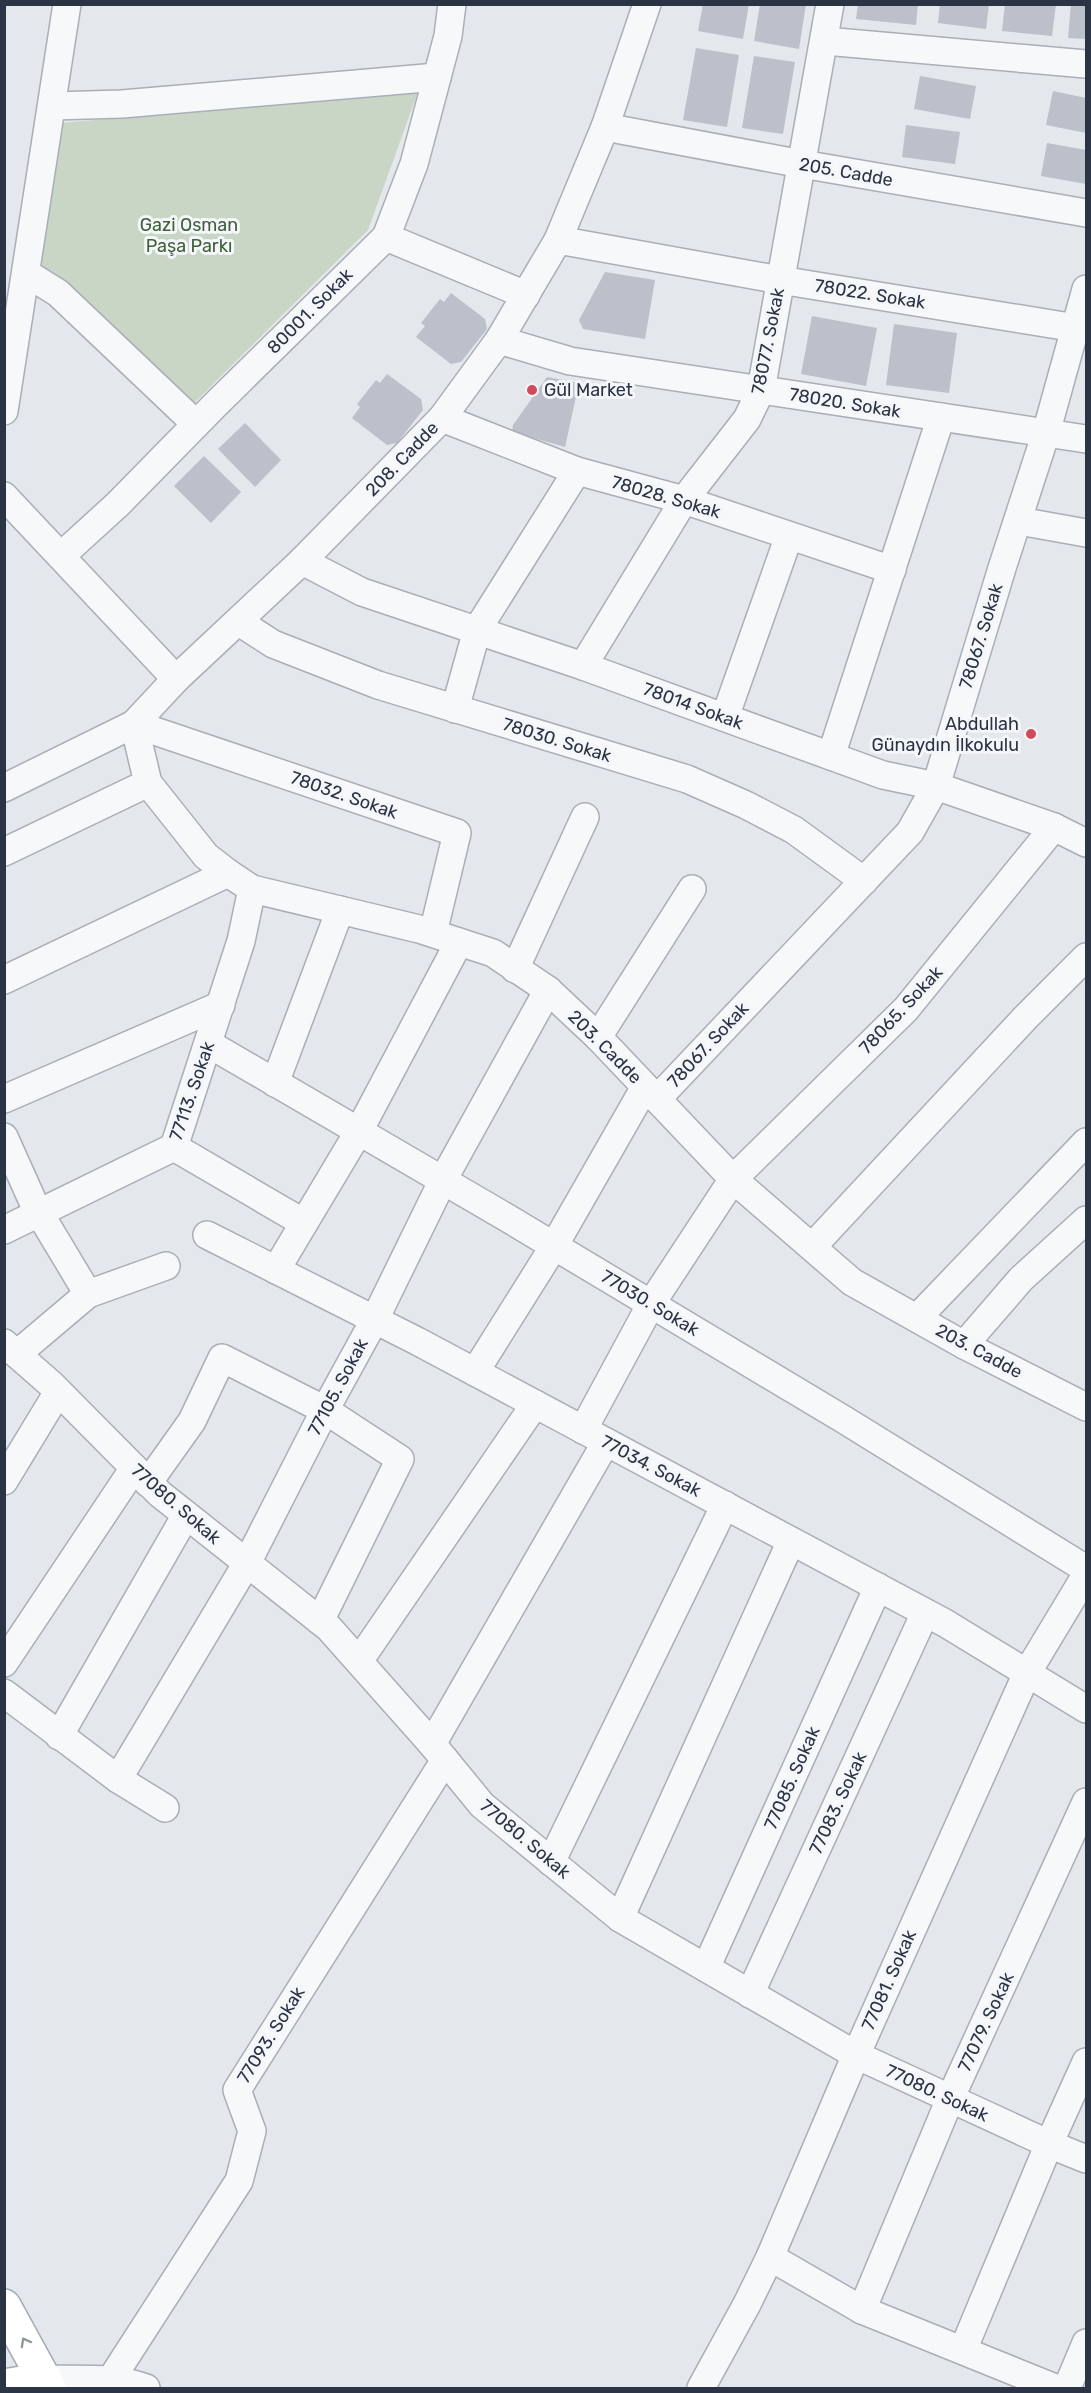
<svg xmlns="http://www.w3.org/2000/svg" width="1091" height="2393" font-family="Rubik,sans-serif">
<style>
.green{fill:#c9d6c5}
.building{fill:#bbc0ca}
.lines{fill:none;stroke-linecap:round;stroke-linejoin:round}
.minor-casing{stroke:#a9aeb7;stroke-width:30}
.major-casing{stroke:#a3abb8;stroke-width:36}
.minor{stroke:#f7f8fa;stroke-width:27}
.major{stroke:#fff;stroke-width:33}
.oneway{stroke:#959aa2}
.poi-dot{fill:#d1495b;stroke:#f4f6f9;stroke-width:2}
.labels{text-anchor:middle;stroke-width:6;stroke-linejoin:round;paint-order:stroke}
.street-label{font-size:18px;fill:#2b3445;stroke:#f4f6f9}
.park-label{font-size:18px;fill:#3f6138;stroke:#f4f6f9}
.poi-label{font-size:18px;fill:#2b3445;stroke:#f4f6f9;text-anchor:start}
</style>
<rect width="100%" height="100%" fill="#e4e7ec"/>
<!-- green -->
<path class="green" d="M418,92L368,230L191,406L40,268L61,123Z"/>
<!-- building -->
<g class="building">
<path d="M703,4H749L743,39L698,31Z"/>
<path d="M760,4H806L799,49L754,41Z"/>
<path d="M858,4H918L916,25L856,19Z"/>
<path d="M940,4H989L986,29L938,23Z"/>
<path d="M1005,4H1056L1052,36L1002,31Z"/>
<path d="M1071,4H1086V39L1068,38Z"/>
<path d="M696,48L739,55L727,127L683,120Z"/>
<path d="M754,56L795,62L783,134L742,128Z"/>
<path d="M920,76L976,86L970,119L914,109Z"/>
<path d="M1053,91L1086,98V133L1046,125Z"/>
<path d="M906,125L960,132L955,164L902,157Z"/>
<path d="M1047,143L1086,150V184L1041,176Z"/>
<path d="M605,272L655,280L645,339L583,329L579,320Z"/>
<path d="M451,293L485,319L487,329L461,362L451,364L416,337L425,326L421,323L440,299L444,302Z"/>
<path d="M812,316L877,328L866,386L801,374Z"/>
<path d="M894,324L957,333L949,393L886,385Z"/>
<path d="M387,374L421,399L423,410L397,443L387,445L352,418L360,407L357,404L376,380L380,383Z"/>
<path d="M547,377L579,383L565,447L512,432L513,425Z"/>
<path d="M245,423L281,460L255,487L218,449Z"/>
<path d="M204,456L241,492L211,523L174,486Z"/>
</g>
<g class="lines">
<!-- minor casing -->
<g class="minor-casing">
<g id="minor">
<path d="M825,41L1086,64"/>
<path d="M52,106L122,104L437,77"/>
<path d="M605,127L802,164L1086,213"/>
<path d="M386,237L526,295"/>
<path d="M558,240L780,280L1076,328"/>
<path d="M26,273L58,293L196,424"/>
<path d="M499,340L570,361L1086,439"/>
<path d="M4,411L67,4"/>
<path d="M442,418L577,471L684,500L892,570"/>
<path d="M4,496L176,679"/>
<path d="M1019,521L1086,533"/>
<path d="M61,556L118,504L215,405L386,237L414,164L448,36L452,4"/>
<path d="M302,561L362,592L583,666L883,775L936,786L1054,827L1086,843"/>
<path d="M239,622L273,644L378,685L687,779L746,805L794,830L864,881"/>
<path d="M583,666L684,500L747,419L761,390L830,4"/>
<path d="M455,709L477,630L577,471"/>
<path d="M725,717L789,536"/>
<path d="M134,724L148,783L206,856L228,873L252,889L419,929L493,953L548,990L598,1037L733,1179L852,1282L964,1345L1086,1407"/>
<path d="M134,724L457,833L433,933"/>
<path d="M831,756L941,417"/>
<path d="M4,788L134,724L176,679L302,561L442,418L499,340L558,240L605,127L647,4"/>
<path d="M4,852L148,783"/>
<path d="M515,969L585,817"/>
<path d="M4,980L228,873"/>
<path d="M598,1037L692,889"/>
<path d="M209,1044L504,1216L843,1419L1086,1569"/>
<path d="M275,1083L340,910"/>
<path d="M4,1099L221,1005"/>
<path d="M657,1099L910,832L936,786L1002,568L1046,433L1086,289"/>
<path d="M4,1137L34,1204L88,1294"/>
<path d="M174,1147L304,1223"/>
<path d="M4,1230L174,1147L241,941L252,889"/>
<path d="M207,1235L417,1341L945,1623L1086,1709"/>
<path d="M812,1247L1026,1017L1086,957"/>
<path d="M276,1270L359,1131L459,942"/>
<path d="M917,1318L1086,1142"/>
<path d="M4,1343L52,1385L160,1494L329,1628L432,1744L482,1805L620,1918L856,2055L1049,2144L1086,2159"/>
<path d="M964,1345L1021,1279L1086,1220"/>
<path d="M17,1354L88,1294L166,1266"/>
<path d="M475,1372L554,1246L645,1087"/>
<path d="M583,1430L651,1304L733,1179L906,1009L1054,827"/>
<path d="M4,1481L58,1392"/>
<path d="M148,1483L192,1421L222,1358L325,1410L400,1459L320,1621"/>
<path d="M359,1661L535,1404"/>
<path d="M4,1663L134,1468"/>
<path d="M4,1693L118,1779L165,1808"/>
<path d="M59,1736L186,1515"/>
<path d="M432,1744L606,1442"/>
<path d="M118,1779L247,1563L325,1410L375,1319L443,1180L548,990"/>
<path d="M551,1862L725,1505"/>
<path d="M620,1918L791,1541"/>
<path d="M706,1968L878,1587"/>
<path d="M750,1994L925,1613"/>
<path d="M770,2257L862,2310L1055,2388"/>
<path d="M862,2310L950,2099L1086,1802"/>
<path d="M963,2350L1049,2144L1086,2062"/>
<path d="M45,2379C77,2380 116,2376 146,2388"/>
<path d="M110,2381L239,2181L252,2131L237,2090L445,1760"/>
<path d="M701,2388L747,2304L770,2257L856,2055L1027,1673L1086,1575"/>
<path d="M1067,2388L1086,2343"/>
</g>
</g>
<!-- major casing -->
<g class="major-casing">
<g id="major">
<path d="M4,2306L49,2388"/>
<path d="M4,2386L45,2379"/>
</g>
</g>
<!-- minor -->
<use href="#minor" class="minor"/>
<!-- major -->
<use href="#major" class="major"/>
</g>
<!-- one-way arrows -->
<defs><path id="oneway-chevron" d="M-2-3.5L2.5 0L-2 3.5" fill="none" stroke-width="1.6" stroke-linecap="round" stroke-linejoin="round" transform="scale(1.5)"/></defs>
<use class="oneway" href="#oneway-chevron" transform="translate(25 2342) rotate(-119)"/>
<!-- markers -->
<g class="poi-dot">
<circle cx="532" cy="390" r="6"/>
<circle cx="1031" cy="734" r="6"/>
</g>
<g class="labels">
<!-- street labels -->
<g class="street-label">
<text transform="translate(846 172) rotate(10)" y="6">205. Cadde</text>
<text transform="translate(870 294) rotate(9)" y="6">78022. Sokak</text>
<text transform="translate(310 311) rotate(-45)" y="6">80001. Sokak</text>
<text transform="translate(768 341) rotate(-79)" y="6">78077. Sokak</text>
<text transform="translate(845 403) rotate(9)" y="6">78020. Sokak</text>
<text transform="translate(402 459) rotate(-46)" y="6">208. Cadde</text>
<text transform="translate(666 497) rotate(16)" y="6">78028. Sokak</text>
<text transform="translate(981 636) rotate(-73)" y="6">78067. Sokak</text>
<text transform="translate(693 706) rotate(20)" y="6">78014 Sokak</text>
<text transform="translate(557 740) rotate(17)" y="6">78030. Sokak</text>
<text transform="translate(344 795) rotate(19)" y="6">78032. Sokak</text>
<text transform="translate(901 1010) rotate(-47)" y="6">78065. Sokak</text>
<text transform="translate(708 1045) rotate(-47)" y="6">78067. Sokak</text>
<text transform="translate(605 1047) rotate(45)" y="6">203. Cadde</text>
<text transform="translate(192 1091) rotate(-71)" y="6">77113. Sokak</text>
<text transform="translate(650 1303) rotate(31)" y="6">77030. Sokak</text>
<text transform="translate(979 1351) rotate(28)" y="6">203. Cadde</text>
<text transform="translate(338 1387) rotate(-62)" y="6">77105. Sokak</text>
<text transform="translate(651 1466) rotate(28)" y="6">77034. Sokak</text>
<text transform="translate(176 1504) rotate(41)" y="6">77080. Sokak</text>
<text transform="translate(792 1778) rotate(-66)" y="6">77085. Sokak</text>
<text transform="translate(838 1803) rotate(-65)" y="6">77083. Sokak</text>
<text transform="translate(525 1839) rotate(40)" y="6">77080. Sokak</text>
<text transform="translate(889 1980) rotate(-66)" y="6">77081. Sokak</text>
<text transform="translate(986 2022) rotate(-65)" y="6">77079. Sokak</text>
<text transform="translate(271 2035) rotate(-58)" y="6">77093. Sokak</text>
<text transform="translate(937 2093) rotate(25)" y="6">77080. Sokak</text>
</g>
<!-- park labels -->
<g class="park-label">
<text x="189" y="231">Gazi Osman<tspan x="189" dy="21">Paşa Parkı</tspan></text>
</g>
<!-- poi labels -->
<g class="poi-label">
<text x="544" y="396">Gül Market</text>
<text x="1019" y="730" text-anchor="end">Abdullah<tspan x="1019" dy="21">Günaydın İlkokulu</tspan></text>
</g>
</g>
<!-- border -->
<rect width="1091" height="2393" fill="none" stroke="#2b3445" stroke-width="12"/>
</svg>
